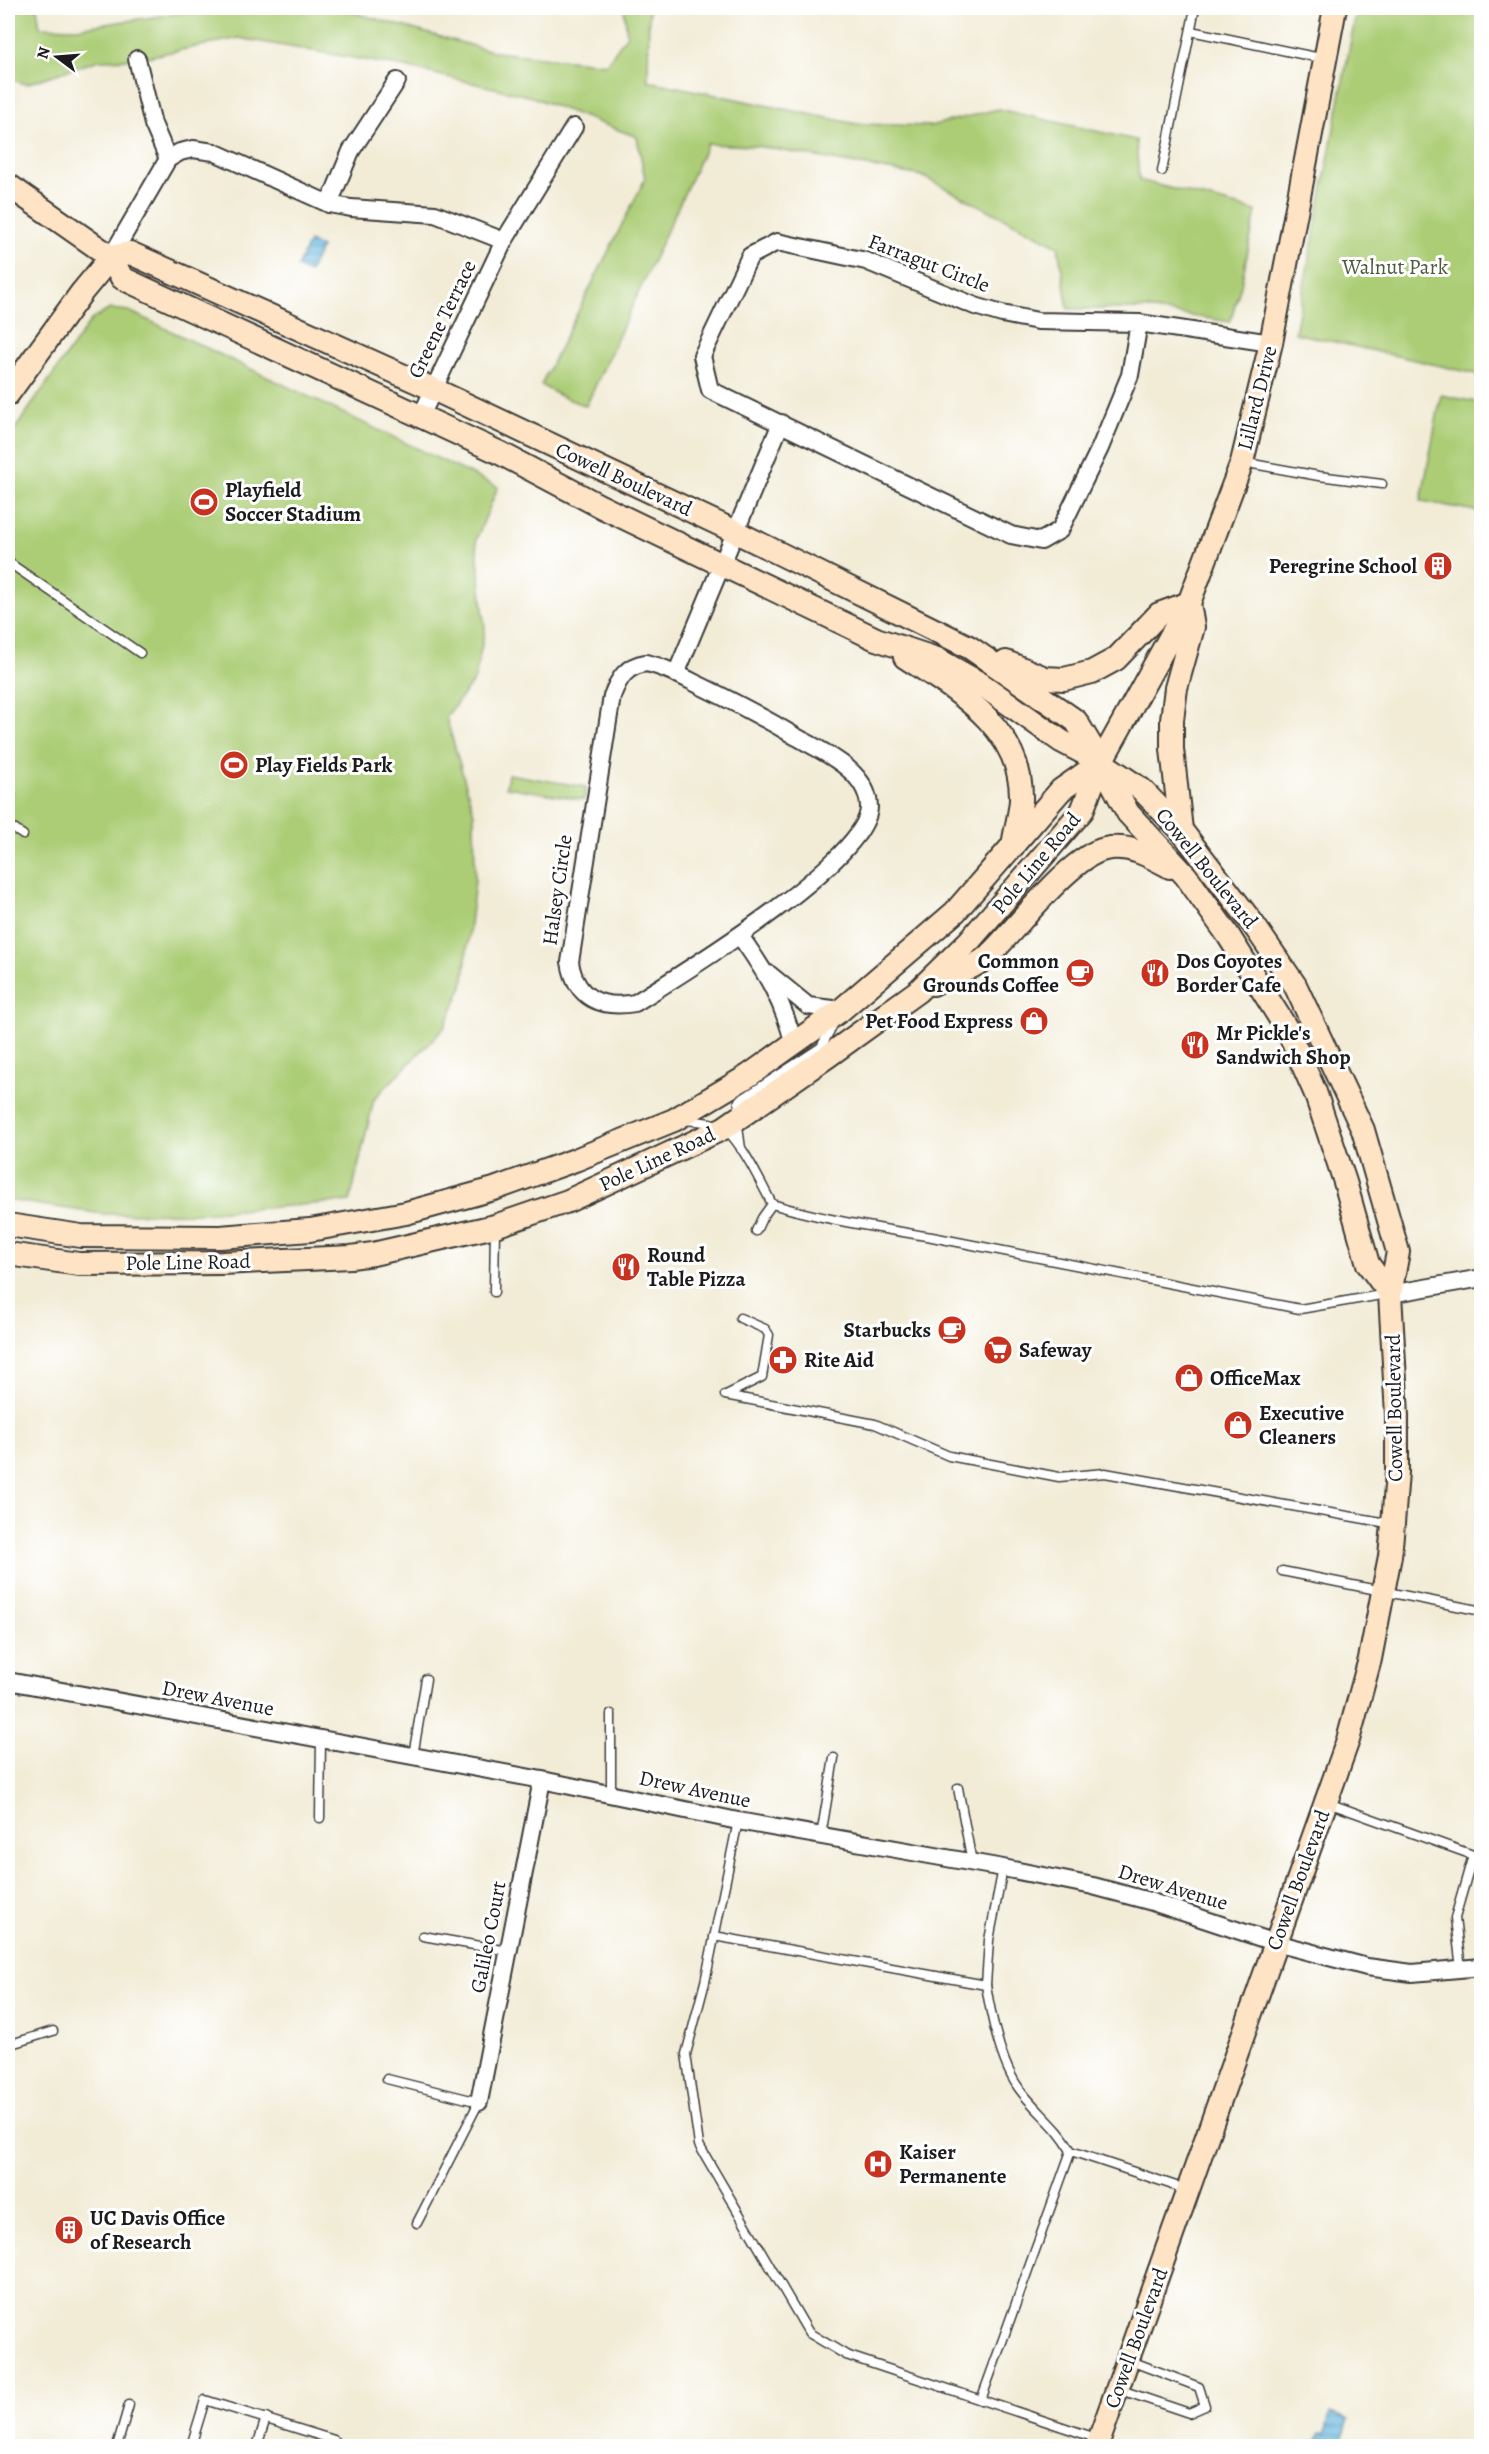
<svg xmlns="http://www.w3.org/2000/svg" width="1489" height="2454" font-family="Alegreya,serif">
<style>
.park{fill:#accd76;stroke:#647449;stroke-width:1.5}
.water{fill:url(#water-rules);stroke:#40697e;stroke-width:1.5}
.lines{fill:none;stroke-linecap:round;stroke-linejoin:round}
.lane-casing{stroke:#3c3b38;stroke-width:11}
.street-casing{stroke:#3c3b38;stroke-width:20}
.secondary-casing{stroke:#3c3b38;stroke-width:26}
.lane{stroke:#fff;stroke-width:8}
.street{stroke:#fff;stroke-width:16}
.secondary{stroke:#fee4c5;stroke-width:22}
.labels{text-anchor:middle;stroke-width:6;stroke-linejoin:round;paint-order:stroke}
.street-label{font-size:21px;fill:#1c1c1c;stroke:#fff}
.park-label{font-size:21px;fill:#4e5a3c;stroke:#fff}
.poi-label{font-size:21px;font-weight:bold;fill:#1c1c1c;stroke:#fff;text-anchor:start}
</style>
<defs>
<pattern id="water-rules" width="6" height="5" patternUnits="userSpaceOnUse" patternTransform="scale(1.5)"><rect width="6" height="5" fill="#63b6df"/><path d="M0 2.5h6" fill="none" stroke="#5193b4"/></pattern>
</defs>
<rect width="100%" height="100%" fill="#fff"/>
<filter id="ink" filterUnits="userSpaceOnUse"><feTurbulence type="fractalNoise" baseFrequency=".0167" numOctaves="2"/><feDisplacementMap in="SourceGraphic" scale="12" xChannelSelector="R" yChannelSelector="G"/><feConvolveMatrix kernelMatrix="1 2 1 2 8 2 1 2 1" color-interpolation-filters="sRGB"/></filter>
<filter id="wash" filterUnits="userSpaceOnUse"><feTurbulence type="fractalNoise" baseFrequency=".008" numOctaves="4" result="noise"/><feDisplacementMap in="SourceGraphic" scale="24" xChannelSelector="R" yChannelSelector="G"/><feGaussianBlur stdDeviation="1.35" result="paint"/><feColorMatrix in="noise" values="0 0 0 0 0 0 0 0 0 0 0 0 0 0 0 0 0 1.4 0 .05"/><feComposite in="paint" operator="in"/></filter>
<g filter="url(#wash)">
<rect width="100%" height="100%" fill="#f2ecd7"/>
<!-- park -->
<g class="park">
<path d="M8,8H37L40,27L77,28L216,8H337L495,52L606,64L627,35L624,8H649L648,81L857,124L930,126L998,109L1136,140L1139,180L1256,211L1241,285L1230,322L1147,309H1068L1058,246L922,176L757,146L707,144L586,406L560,396L541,385L645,179L637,137L532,97L405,67L239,38L137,59L99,60L26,84L8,79Z"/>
<path d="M1357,8H1481V375L1295,333Z"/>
<path d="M110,309L129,311L498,487L476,540L485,629L475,679L446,717L474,813L475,880L463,986L444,1028L374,1099L350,1201L200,1213L103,1214L8,1200V439L91,320Z"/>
<path d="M1441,395L1481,403V512L1421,501Z"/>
<path d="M508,774L586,787L584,800L506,787Z"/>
</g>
<!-- water -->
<g class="water">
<path d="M309,242L321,247L309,273L297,267Z"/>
<path d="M1331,2414L1349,2420L1341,2442L1343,2446H1315L1320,2433L1324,2434Z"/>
</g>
</g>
<g filter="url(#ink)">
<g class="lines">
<!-- lane casing -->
<g class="lane-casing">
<g id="lane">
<path d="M1191,31L1325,59"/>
<path d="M1162,171L1195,8"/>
<path d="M1242,462L1319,476L1382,484"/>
<path d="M8,562L140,653"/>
<path d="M8,825L23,835"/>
<path d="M683,1120C696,1121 709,1121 720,1126C738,1134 762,1185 772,1204L762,1218L756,1231"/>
<path d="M741,1149L737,1118L739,1101L821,1047L834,1023"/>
<path d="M772,1204C824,1220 878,1228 932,1237L1300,1309L1387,1294"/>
<path d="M494,1292L495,1227"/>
<path d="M725,1395L875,1424L949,1456L1059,1477L1105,1473L1393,1524"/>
<path d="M726,1395L762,1377L769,1335L765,1329L740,1318"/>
<path d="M1282,1571L1482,1611"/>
<path d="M413,1756L426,1679"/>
<path d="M958,1788L972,1862"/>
<path d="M611,1794V1714"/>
<path d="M1328,1803L1473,1855L1455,1918L1461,1969"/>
<path d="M320,1818L321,1740"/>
<path d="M738,1821L705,1982L686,2054L699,2145L809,2333L846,2355L1099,2439"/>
<path d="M821,1836L834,1758"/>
<path d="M423,1936L508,1951"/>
<path d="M714,1936L986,1985C991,2016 1000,2061 1018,2087C1034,2110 1058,2126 1071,2151L981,2400"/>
<path d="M986,1985L989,1940L1003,1868"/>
<path d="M8,2045L53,2031"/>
<path d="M387,2079L479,2102L417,2223"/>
<path d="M1071,2151L1188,2190"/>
<path d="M1118,2389L1189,2413L1205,2406L1199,2387L1128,2360"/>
<path d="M117,2446L129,2405"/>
<path d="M191,2446L205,2400L334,2440"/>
<path d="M257,2446L266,2418"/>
</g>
</g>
<!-- street casing -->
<g class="street-casing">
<g id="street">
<path d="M137,59L153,124L168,159"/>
<path d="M329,204L351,151L397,81"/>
<path d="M111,257L168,159L180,152L193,149L214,152L329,204L351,208L435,214L504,241"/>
<path d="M1139,323L1130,375L1100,448L1060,530L1041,541L1011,535L710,390L702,356L750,256L777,242L866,261L975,306L1002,314L1038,321L1139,323L1271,343"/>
<path d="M421,416L504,241L574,127"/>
<path d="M646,663C665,667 683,677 701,686C732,701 763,717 793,735C821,751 868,770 869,807C870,859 680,975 635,1003C601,1009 576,999 570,962L612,696C619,678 626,666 646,663Z"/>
<path d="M676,674L781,423"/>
<path d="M740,936C767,974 782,999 794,1044"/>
<path d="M769,974L808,1006L841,1010"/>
<path d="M1390,1294L1482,1278"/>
<path d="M8,1681L542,1780L738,1821L1003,1868L1093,1886L1149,1901L1276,1943L1367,1967L1412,1973L1482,1967"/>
<path d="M479,2102L542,1780"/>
</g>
</g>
<!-- secondary casing -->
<g class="secondary-casing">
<g id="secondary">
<path d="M8,185L111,257L122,278L500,453L600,506L876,639L937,659L981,684L1061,741L1101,762L1141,789L1181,830L1253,924L1295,985L1363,1130L1398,1252L1390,1294L1397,1415V1472L1393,1524L1390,1556L1370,1659L1348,1740L1097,2446"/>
<path d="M111,257L130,253L433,389L736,532L969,647L1076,721L1101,762L1128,813L1186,876L1228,935L1288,1031L1315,1092L1345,1182L1368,1264L1390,1294"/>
<path d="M8,394L82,292L111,257"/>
<path d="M905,657C957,691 1023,728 1021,800C1020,815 1015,831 1013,846"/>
<path d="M1006,662L1045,678L1064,679L1092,672L1116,659L1159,614L1189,603"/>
<path d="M1181,830L1172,749V720L1176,688L1193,627L1189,603"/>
<path d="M933,984C948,976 975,968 987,957C1016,930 1069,857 1105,849C1129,844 1150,856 1170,867"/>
<path d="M8,1225L81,1236L220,1237L310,1230L406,1213L494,1189L575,1160L674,1120L748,1076L841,1010L955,912L1061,790L1101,762"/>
<path d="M8,1254L79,1264L222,1263L351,1257L373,1254L495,1226L568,1201L724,1128L828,1056L918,991L970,940L1082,811L1101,762L1189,603L1242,462L1271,343L1335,8"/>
</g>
</g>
<!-- lane -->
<use href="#lane" class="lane"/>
<!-- street -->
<use href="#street" class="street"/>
<!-- secondary -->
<use href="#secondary" class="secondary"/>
</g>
</g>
<!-- icons -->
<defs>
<g id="stadium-disc" transform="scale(1.5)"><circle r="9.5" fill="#c8321e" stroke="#fff"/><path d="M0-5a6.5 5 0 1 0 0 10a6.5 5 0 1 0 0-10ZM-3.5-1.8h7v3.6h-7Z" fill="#fff"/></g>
<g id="building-disc" transform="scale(1.5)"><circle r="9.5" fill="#c8321e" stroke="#fff"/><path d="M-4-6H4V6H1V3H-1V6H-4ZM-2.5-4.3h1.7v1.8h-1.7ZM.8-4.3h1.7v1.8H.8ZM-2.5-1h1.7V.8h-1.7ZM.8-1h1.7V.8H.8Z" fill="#fff"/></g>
<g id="cafe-disc" transform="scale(1.5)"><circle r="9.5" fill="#c8321e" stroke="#fff"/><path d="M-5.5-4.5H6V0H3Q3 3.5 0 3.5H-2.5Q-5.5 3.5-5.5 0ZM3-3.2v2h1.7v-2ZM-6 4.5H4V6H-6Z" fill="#fff"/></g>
<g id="restaurant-disc" transform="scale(1.5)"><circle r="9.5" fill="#c8321e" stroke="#fff"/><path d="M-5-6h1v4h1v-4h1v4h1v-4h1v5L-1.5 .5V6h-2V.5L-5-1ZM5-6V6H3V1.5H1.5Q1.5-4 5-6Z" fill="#fff"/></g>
<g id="shop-disc" transform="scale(1.5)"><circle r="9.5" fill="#c8321e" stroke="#fff"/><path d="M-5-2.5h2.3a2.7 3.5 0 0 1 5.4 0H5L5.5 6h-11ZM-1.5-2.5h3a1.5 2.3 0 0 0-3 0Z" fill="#fff"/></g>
<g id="supermarket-disc" transform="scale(1.5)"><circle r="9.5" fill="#c8321e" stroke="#fff"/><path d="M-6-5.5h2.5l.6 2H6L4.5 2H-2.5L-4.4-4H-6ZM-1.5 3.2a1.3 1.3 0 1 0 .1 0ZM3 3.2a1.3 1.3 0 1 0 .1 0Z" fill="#fff"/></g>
<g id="pharmacy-disc" transform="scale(1.5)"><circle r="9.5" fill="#c8321e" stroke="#fff"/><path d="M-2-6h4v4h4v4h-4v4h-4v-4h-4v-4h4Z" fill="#fff"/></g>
<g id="hospital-disc" transform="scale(1.5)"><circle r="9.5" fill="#c8321e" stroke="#fff"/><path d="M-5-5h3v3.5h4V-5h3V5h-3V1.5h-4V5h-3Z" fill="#fff"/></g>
</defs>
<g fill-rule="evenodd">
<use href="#stadium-disc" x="204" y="502"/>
<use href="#building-disc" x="1438" y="566"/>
<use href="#stadium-disc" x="234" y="765"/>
<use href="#cafe-disc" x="1080" y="973"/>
<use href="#restaurant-disc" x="1155" y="973"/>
<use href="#shop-disc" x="1034" y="1021"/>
<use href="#restaurant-disc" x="1195" y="1045"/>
<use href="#restaurant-disc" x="626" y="1267"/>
<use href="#cafe-disc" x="952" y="1330"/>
<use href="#supermarket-disc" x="998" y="1350"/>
<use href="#pharmacy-disc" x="783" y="1360"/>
<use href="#shop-disc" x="1189" y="1378"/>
<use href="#shop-disc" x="1238" y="1425"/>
<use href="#hospital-disc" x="878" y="2164"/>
<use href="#building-disc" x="69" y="2230"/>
</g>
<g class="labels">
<!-- street labels -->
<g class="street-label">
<text transform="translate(929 263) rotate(21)" y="7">Farragut Circle</text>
<text transform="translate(442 319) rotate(-64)" y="7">Greene Terrace</text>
<text transform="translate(1257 398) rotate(-76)" y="7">Lillard Drive</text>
<text transform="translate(624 479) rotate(25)" y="7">Cowell Boulevard</text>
<text transform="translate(1036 863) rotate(-50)" y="7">Pole Line Road</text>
<text transform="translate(1207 868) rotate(51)" y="7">Cowell Boulevard</text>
<text transform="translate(557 890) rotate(-82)" y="7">Halsey Circle</text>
<text transform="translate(657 1159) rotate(-25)" y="7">Pole Line Road</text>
<text transform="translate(188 1262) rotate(-1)" y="7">Pole Line Road</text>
<text transform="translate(1394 1408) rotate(-91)" y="7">Cowell Boulevard</text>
<text transform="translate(218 1698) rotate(11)" y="7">Drew Avenue</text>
<text transform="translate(695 1789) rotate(12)" y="7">Drew Avenue</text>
<text transform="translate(1298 1880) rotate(-70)" y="7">Cowell Boulevard</text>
<text transform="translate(1173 1887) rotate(17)" y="7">Drew Avenue</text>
<text transform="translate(488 1937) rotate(-79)" y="7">Galileo Court</text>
<text transform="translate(1136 2338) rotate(-70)" y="7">Cowell Boulevard</text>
</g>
<!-- park labels -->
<g class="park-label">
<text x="1395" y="274">Walnut Park</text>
</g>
<!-- poi labels -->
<g class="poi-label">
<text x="225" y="497">Playfield<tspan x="225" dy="24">Soccer Stadium</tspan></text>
<text x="1417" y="573" text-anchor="end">Peregrine School</text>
<text x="255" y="772">Play Fields Park</text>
<text x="1059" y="968" text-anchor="end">Common<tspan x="1059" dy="24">Grounds Coffee</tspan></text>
<text x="1176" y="968">Dos Coyotes<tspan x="1176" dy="24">Border Cafe</tspan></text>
<text x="1013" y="1028" text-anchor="end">Pet Food Express</text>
<text x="1216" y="1040">Mr Pickle's<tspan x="1216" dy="24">Sandwich Shop</tspan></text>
<text x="647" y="1262">Round<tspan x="647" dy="24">Table Pizza</tspan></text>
<text x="931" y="1337" text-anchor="end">Starbucks</text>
<text x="1019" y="1357">Safeway</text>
<text x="804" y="1367">Rite Aid</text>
<text x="1210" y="1385">OfficeMax</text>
<text x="1259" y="1420">Executive<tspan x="1259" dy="24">Cleaners</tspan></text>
<text x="899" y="2159">Kaiser<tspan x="899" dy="24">Permanente</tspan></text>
<text x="90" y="2225">UC Davis Office<tspan x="90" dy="24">of Research</tspan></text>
</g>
</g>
<!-- margin -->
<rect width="1489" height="2454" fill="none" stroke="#fff" stroke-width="30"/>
<!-- north arrow -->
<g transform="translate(57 57) rotate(286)" stroke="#ffffff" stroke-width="4.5" paint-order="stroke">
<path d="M0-4.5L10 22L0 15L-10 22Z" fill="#1c1c1c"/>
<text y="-9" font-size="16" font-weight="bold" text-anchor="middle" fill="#1c1c1c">N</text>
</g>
</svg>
